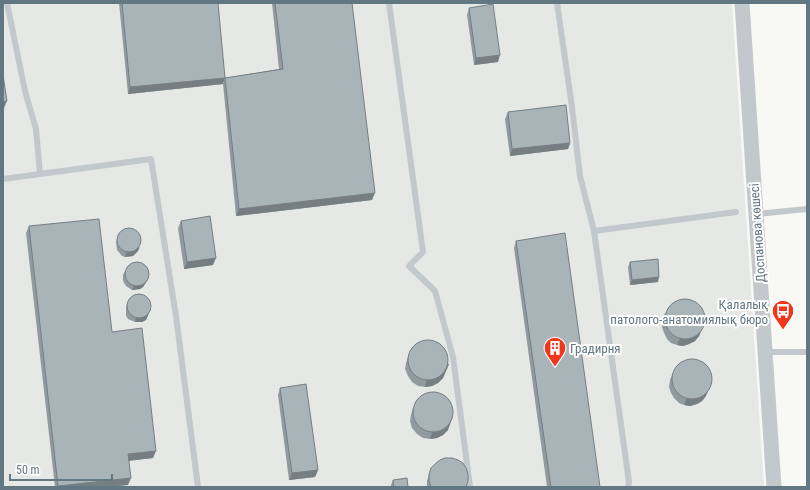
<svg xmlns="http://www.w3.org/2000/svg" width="810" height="490" font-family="'Roboto Condensed',sans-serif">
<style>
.built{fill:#e6e8e6}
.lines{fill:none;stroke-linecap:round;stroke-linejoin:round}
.service{stroke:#c2c8cb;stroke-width:6}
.tertiary{stroke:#c2c8cb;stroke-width:15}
.wall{fill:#919b9f}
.shaded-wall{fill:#767e82}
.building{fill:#a9b4b9;stroke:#767e82}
.labels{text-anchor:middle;stroke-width:4;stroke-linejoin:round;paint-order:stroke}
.street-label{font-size:13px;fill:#617782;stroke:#fff}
.poi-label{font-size:13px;fill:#617782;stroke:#fff;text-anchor:end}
</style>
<rect width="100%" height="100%" fill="#f8f8f5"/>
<!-- built -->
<path class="built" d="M3,3H732L764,487H3Z"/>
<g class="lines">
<!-- service -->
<g class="service">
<path d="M7,3L25,91L36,129L40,174"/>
<path d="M389,3L423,252L409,266L435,291L453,357L470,487"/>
<path d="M557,3L572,107L580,176L594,231"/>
<path d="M3,179L151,159L176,316L198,487"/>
<path d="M757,214L807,209"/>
<path d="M765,352H807"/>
<path d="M628,487L629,482L594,231L736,212"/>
</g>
<!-- tertiary -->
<path class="tertiary" d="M742,3L774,487"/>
</g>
<!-- wall -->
<g class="wall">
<path d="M119,3H218L223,84L128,94Z"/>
<path d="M272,3H352L372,200L236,216L223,84L225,78L279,69Z"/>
<path d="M469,8L498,62L474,65L467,15Z"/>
<path d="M508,112L570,143L568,149L510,156L505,119Z"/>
<path d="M181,221L213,265L184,269L178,228Z"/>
<path d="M29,226L112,332L153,458L129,461L128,485L107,487H55L26,233Z"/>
<path d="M118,237L138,251L133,256L125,257L122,256L117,250L116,242Z"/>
<path d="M516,241L600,487H547L514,248Z"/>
<path d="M630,262L658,282L630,285L628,267Z"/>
<path d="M125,271L149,276L147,281L143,287L140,289L132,290L126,286L124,283L123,280V275Z"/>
<path d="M127,303L149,313L146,320L142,322H135L128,319L126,316V308Z"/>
<path d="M665,313L704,324L699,336L695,341L689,344L683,346L677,345L671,343L667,339L664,333L662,327L663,320Z"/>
<path d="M410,350L449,364L443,378L438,383L432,386L425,387L418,386L412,382L408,376L405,369L406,363Z"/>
<path d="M673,373L706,396L702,401L697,404L690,406L684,405L679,403L674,398L671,393L669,387L670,380Z"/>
<path d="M280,388L318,470L315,477L289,480L278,395Z"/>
<path d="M413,408L448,430L443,435L437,438L430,439L423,438L417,434L412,428L410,421L411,415Z"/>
<path d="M431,468L466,487H427V481Z"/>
<path d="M393,480L408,487H391V485Z"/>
</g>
<!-- shaded-wall -->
<g class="shaded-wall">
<path d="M500,55L498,62L474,65L476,58Z"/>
<path d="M225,78L223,84L128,94L130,87Z"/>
<path d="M7,101L4,108H3V102Z"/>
<path d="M570,143L568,149L510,156L512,149Z"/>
<path d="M375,193L372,200L236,216L239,209Z"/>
<path d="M140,247L138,251L133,256L125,257L127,252Z"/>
<path d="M216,258L213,265L184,269L187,262Z"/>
<path d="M149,276L147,281L143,287L140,289L132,290L134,286Z"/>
<path d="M659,277L658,282L630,285L632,280Z"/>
<path d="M151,309L149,313L146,320L142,322H135L136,318Z"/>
<path d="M704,324L699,336L695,341L689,344L683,346L677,345L680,338Z"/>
<path d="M449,364L443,378L438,383L432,386L425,387L427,380Z"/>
<path d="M711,384L706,396L702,401L697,404L690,406L684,405L687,398Z"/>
<path d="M453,416L448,430L443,435L437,438L430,439L432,432Z"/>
<path d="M156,451L153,458L125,461L128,454Z"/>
<path d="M318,470L315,477L289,480L292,473Z"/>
<path d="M131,478L128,485L107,487H58V486Z"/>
</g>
<!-- building -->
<g class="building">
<path d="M122,3H218L225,78L130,87Z"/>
<path d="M275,3H352L375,193L239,209L225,78L283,69Z"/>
<path d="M493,4L500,55L476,58L469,8Z"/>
<path d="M3,75L7,101L3,102Z"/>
<path d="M566,105L570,143L512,149L508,112Z"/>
<path d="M210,216L216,258L187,262L181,221Z"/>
<path d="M99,219L112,332L142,328L156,451L128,454L131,478L58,486L29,226Z"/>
<circle cx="129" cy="240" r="12"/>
<path d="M565,233L600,487H551L516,241Z"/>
<path d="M658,259L659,277L632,280L630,262Z"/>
<circle cx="137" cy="274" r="12"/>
<circle cx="139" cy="306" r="12"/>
<circle cx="685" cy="319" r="20"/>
<circle cx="428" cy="360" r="20"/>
<circle cx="692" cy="379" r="20"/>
<path d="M306,384L318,470L292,473L280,388Z"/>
<circle cx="433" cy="412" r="20"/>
<path d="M445,458H452L458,460L463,463L466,468L468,474V481L466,487H431L429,481V474L431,468L435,464L440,460Z"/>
<path d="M407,478L408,487H394L393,480Z"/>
</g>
<!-- icons -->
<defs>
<g id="bus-pin" transform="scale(1.15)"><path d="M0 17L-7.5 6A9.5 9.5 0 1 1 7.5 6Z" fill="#f1361c" stroke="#fff"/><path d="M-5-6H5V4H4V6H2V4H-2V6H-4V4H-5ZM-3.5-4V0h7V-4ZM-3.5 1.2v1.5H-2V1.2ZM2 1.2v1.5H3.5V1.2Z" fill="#fff"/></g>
<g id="building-pin" transform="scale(1.15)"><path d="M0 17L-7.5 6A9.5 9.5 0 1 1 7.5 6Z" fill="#f1361c" stroke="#fff"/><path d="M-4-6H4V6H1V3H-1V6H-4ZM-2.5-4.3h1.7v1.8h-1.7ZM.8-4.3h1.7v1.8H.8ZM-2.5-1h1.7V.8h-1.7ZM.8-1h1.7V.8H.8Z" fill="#fff"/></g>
</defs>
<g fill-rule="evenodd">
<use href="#bus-pin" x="783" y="311"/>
<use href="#building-pin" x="555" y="348"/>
</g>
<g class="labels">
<!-- street labels -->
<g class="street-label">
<text transform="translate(757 233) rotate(-94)" y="5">Доспанова көшесі</text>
</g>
<!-- poi labels -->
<g class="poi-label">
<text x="768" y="309">Қалалық<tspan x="768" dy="15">патолого-анатомиялық бюро</tspan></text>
<text x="570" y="353" text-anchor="start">Градирня</text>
</g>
</g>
<!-- border -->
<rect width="810" height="490" fill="none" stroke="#617782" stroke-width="8"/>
<!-- scale -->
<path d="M10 474v6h102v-6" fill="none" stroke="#617782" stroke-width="2"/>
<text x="16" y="474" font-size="12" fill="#617782" stroke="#ffffff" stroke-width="3" paint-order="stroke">50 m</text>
</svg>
